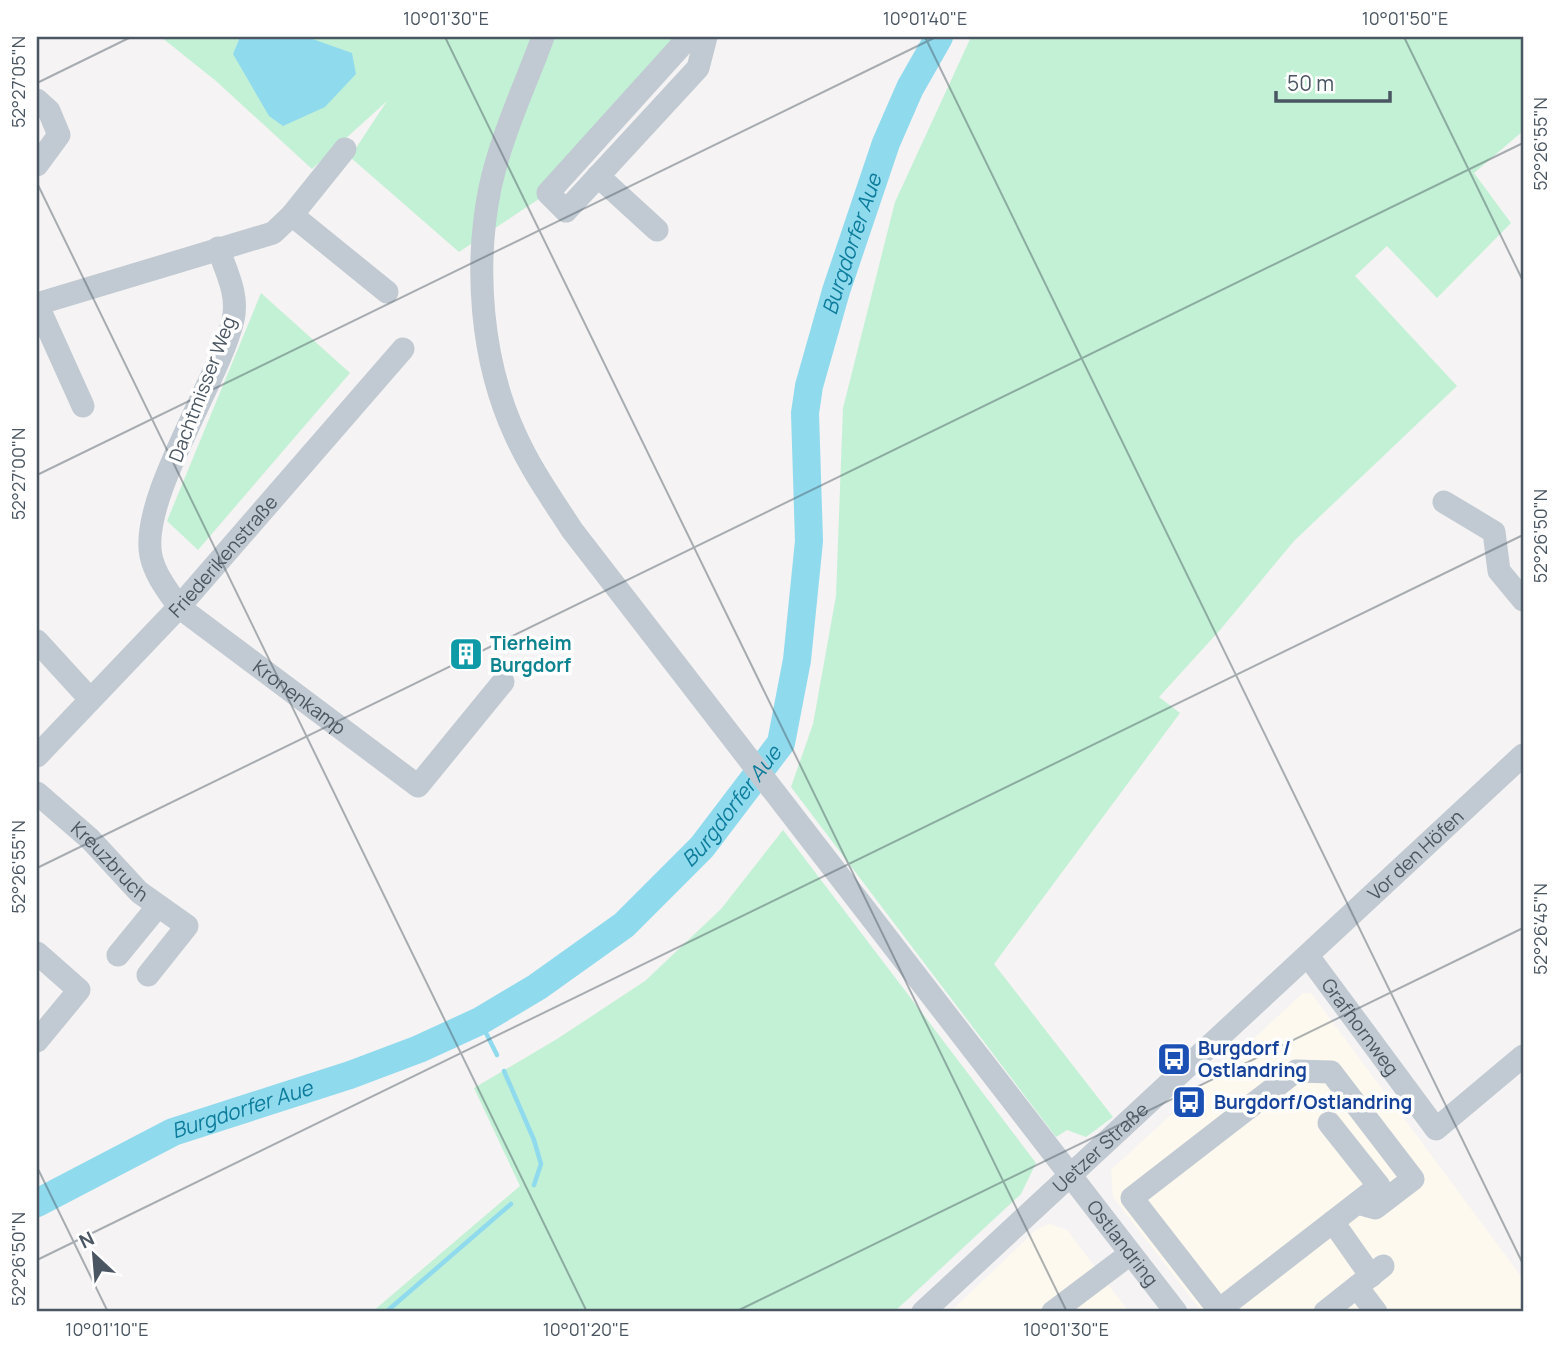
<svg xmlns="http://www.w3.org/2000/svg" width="1560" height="1349" font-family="Manrope,sans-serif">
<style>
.commercial{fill:#fdf9ef}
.green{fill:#c3f1d5}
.water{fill:#90daee}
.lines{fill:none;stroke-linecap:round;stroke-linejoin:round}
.stream{stroke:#90daee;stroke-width:4.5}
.river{stroke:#90daee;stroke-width:28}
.minor{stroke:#c1cad2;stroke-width:23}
.ticks{fill:none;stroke:#4a5661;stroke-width:2;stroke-opacity:0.45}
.labels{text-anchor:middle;stroke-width:7;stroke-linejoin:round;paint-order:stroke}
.street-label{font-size:19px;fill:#4a5661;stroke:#fff}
.culture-label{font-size:19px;font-weight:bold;fill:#0d838f;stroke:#fff;text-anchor:start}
.transit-label{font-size:19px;font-weight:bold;fill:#164399;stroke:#fff;text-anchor:start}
.water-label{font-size:21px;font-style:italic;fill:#0c7c9b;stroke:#fff}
.neatline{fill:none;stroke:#4a5661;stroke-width:2.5}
.ticks-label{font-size:18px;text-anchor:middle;fill:#4a5661}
</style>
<rect width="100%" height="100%" fill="#f5f3f3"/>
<!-- commercial -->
<g class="commercial">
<path d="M1303,993H1311L1523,1279V1312H1202L1113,1197L1111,1170Z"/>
<path d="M1050,1224L1067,1230L1129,1312H950L1037,1229Z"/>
</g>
<!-- green -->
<g class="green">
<path d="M161,37H240L233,55L312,40L307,37H689L548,193L459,252L350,157L387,101L312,169L216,81Z"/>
<path d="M971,37H1523V131L1474,173L1511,223L1437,298L1387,246L1355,276L1457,386L1294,541L1220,630L1159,697L1180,713L994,964L1113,1117L1086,1137L1067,1130L1056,1137L791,787L813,724L836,596L843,408L895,202Z"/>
<path d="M261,293L350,373L198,550L167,521Z"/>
<path d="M783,830L1036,1163L1021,1194L894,1312H372L520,1186L474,1088L557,1039L645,981L721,909Z"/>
</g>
<!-- water -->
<path class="water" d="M240,37H307L352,53L356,74L325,107L283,126L269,116L233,54Z"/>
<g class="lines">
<!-- stream -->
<g class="stream">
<path d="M480,1021L497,1055"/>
<path d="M504,1071L534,1140L541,1164L534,1185"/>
<path d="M386,1312L511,1204"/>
</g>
<!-- river -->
<path class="river" id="s1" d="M37,1203L173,1132L350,1075L419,1049L480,1021L537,987L624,925L702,847L781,743L797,660L809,541L805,413L809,386L836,291L886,143L910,88L939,37"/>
<!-- minor -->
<g class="minor">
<path id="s2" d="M543,37C525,86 501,136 490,188C474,267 481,360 515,434C530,468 552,499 572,530L1176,1312"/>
<path d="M689,37L548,193L566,211L698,68L706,37"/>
<path d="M37,100L49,111L59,135L37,165"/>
<path d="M598,176L657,230"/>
<path d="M292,215L387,292"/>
<path id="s3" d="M218,248C226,271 239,295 233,320C219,380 139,499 151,556C155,575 168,591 179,607L418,786L503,682"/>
<path d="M37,304L273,233L292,215L345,149"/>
<path d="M37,304L83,406"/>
<path d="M1444,502L1494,532L1499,571L1523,600"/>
<path d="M37,641L90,699"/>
<path id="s4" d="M37,756L179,607L403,349"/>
<path id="s5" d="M37,793L90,839L139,892L187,926L148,975"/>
<path d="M37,953L79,990L37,1041"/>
<path d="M118,955L158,906"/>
<path id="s6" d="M1308,956L1436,1129L1523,1056"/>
<path d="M1329,1123L1379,1186L1219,1310L1132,1198L1296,1071L1331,1072L1413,1179L1375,1208L1357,1203"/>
<path d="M1333,1222L1371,1276"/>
<path d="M1357,1287L1376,1312"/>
<path id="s7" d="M923,1312L1523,755"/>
<path d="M1053,1312L1130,1254"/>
<path d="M1325,1312L1383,1266"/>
</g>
</g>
<!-- ticks -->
<path class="ticks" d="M445,37L1067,1312M925,37L1523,1264M1404,37L1523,281M37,83L131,37M37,183L587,1312M37,475L936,37M37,868L1523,143M37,1167L108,1312M37,1260L1523,535M735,1312L1523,928"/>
<!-- icons -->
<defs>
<g id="building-square" transform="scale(1.75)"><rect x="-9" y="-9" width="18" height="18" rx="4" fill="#0f9aa8" stroke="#fff"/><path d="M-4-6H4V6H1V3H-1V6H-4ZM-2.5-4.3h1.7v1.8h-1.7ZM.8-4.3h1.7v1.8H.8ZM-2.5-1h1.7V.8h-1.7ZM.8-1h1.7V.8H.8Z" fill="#fff"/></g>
<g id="bus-square" transform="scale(1.75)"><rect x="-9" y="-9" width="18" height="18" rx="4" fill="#1a4fb4" stroke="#fff"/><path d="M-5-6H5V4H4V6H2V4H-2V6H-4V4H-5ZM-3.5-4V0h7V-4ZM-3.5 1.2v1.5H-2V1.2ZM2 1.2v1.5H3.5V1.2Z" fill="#fff"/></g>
</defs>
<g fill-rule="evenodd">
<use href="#building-square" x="466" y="654"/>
<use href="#bus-square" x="1174" y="1059"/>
<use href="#bus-square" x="1189" y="1102"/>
</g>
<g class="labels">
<!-- street labels -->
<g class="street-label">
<text transform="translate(202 389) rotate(-69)" y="7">Dachtmisser Weg</text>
<text dy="7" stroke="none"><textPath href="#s4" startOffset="273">Friederikenstraße</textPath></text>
<text dy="7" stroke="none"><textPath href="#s3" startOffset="536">Kronenkamp</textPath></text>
<text dy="7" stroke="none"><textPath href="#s7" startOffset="672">Vor den Höfen</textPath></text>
<text dy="7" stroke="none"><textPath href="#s5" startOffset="100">Kreuzbruch</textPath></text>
<text dy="7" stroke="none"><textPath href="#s6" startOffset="88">Grafhornweg</textPath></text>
<text dy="7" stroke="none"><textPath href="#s7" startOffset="242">Uetzer Straße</textPath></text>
<text dy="7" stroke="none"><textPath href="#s2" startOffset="1424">Ostlandring</textPath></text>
</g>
<!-- culture labels -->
<g class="culture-label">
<text x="490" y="650">Tierheim<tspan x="490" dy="22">Burgdorf</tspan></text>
</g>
<!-- transit labels -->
<g class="transit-label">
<text x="1198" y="1055">Burgdorf /<tspan x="1198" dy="22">Ostlandring</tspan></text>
<text x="1214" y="1109">Burgdorf/Ostlandring</text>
</g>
<!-- water labels -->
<g class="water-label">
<text dy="7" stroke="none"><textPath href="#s1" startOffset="1402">Burgdorfer Aue</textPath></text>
<text dy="7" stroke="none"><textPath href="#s1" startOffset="814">Burgdorfer Aue</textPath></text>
<text dy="7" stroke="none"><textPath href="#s1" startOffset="226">Burgdorfer Aue</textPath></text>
</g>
</g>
<!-- border -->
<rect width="1560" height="1349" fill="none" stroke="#ffffff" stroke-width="77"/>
<!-- north arrow -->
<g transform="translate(94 1255) rotate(334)" stroke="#ffffff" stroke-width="5" paint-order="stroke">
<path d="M0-5L12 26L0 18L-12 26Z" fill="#4a5661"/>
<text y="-10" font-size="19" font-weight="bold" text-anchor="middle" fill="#4a5661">N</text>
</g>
<!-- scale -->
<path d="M1276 91v10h114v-10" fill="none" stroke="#4a5661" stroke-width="3.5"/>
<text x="1287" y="91" font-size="21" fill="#4a5661" stroke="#ffffff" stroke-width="5" paint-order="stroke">50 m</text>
<rect x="38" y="38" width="1484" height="1272" class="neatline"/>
<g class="ticks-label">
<text x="446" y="25">10°01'30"E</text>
<text x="925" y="25">10°01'40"E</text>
<text x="1405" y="25">10°01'50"E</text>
<text transform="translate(19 82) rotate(-90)" y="6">52°27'05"N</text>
<text transform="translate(1541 144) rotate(-90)" y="6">52°26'55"N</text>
<text transform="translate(19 474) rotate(-90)" y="6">52°27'00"N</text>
<text transform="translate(1541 536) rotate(-90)" y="6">52°26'50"N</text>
<text transform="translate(19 867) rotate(-90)" y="6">52°26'55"N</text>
<text transform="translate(1541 929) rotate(-90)" y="6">52°26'45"N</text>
<text transform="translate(19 1259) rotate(-90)" y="6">52°26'50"N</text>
<text x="107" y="1336">10°01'10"E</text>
<text x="586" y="1336">10°01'20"E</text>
<text x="1066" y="1336">10°01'30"E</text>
</g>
</svg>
